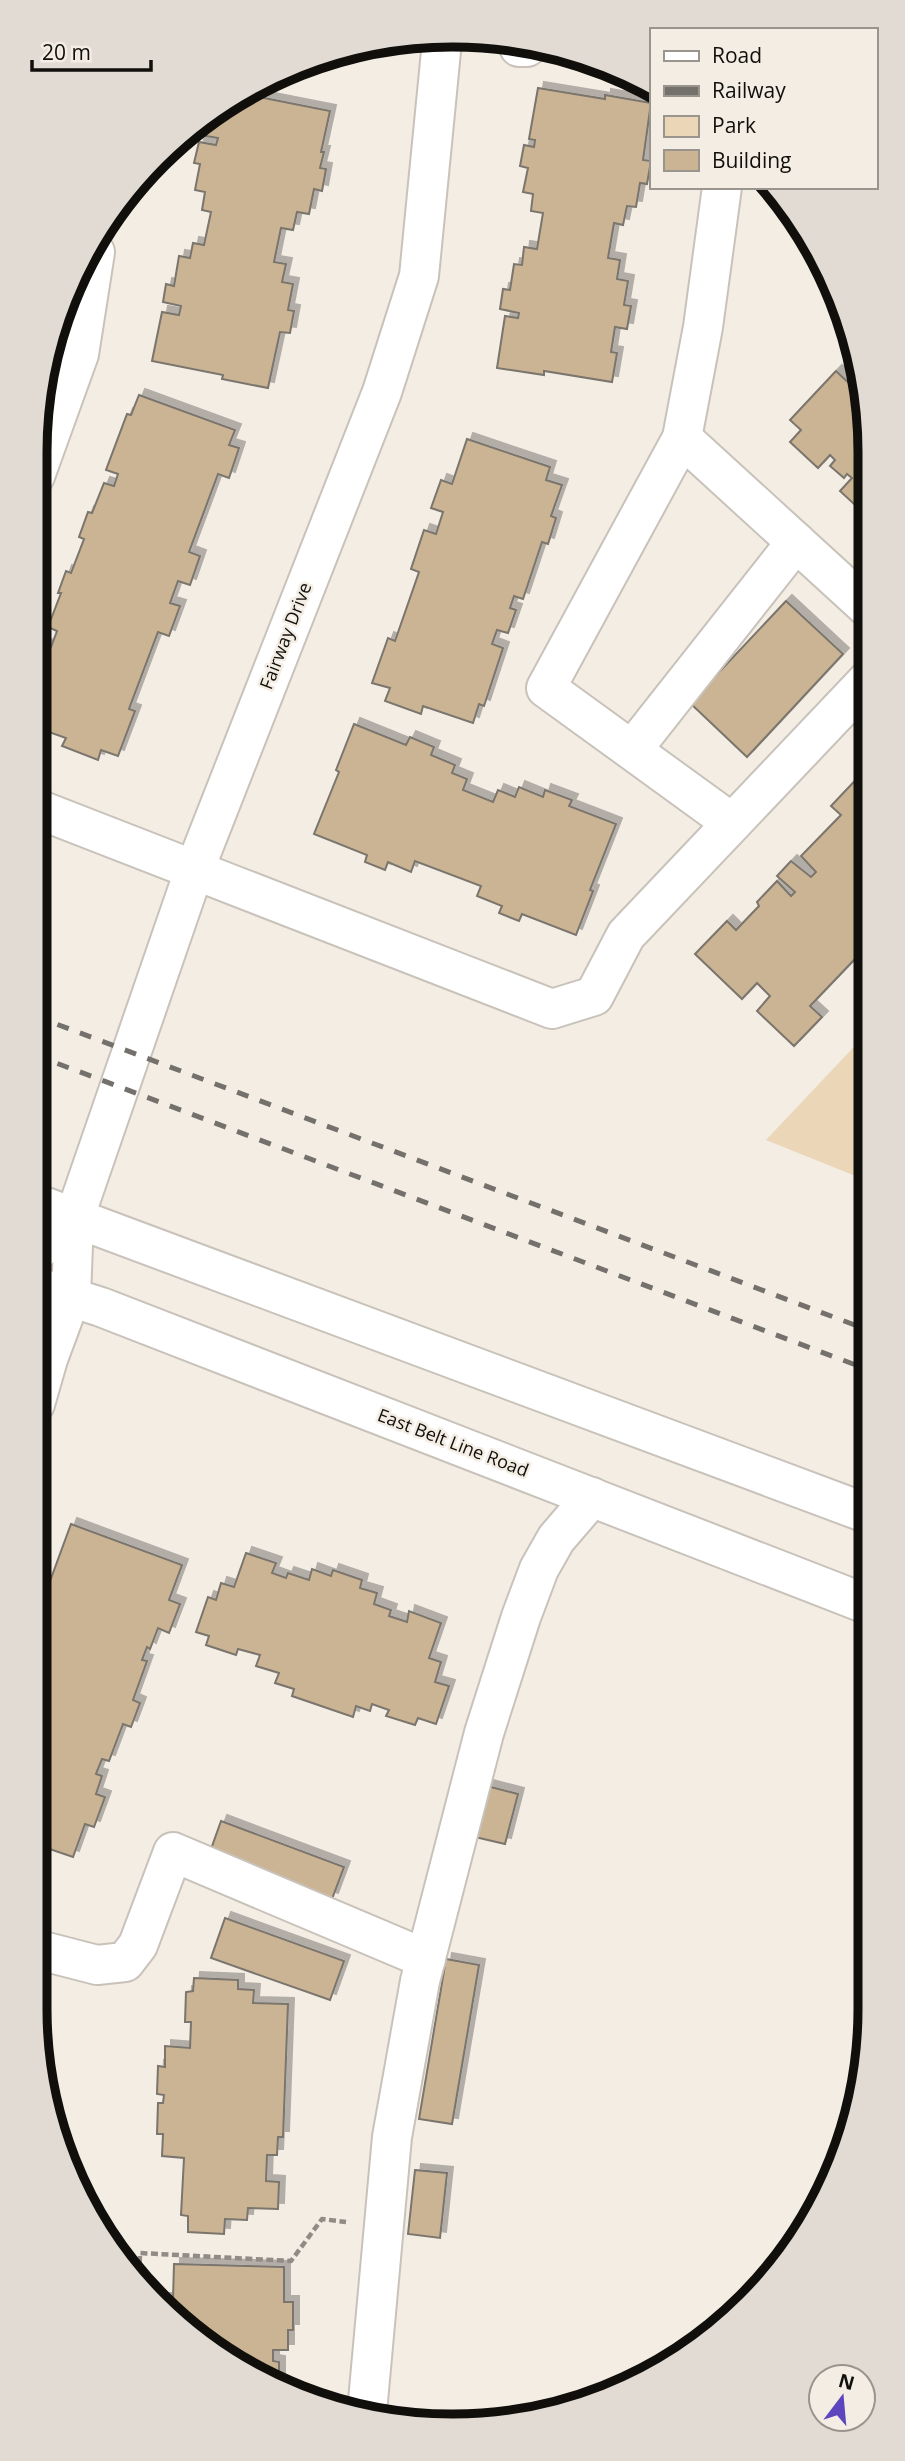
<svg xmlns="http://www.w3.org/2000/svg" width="905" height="2461" font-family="'Open Sans',sans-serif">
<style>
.green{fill:#ebd6b8}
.building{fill:#cbb493;stroke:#7a746d;stroke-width:2;filter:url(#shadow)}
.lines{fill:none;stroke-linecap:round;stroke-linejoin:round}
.minor-casing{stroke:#c8c2ba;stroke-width:42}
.major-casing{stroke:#c8c2ba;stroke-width:42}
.path{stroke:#908b85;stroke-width:4.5;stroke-dasharray:7 3.5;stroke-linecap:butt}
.minor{stroke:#fff;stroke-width:38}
.major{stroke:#fff;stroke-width:38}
.rail{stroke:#74706b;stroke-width:5;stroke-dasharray:12 12;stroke-linecap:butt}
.labels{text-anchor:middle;stroke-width:5;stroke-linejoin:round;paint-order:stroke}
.street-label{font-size:18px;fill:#110f0c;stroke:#f3ede4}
.rim{fill:none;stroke:#110f0c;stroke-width:9}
</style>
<defs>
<filter id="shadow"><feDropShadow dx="6" dy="-6" stdDeviation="0" flood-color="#0004"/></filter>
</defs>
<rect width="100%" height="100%" fill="#f3ede4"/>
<!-- green -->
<path class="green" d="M868,1032V1181L766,1140Z"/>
<!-- building -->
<g class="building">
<path d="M538,88L605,99V95L651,103L643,160L651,161L647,184L640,183L636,207L627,206L623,225L614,223L608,258L620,260L617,279L628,281L624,305L631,306L627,329L615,327L611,352L617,353L612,382L544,371V375L497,368L505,316L518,318L519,313L500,309L503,289L510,290L514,264L522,265L524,247L537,249L543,213L531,211L533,194L523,192L528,168L520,166L524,145L534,147L535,140L529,139Z"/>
<path d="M245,91L265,95L264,98L330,111L321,152H324L320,168L326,169L322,191L314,189L309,214L297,212L293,230L281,228L274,262L286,264L282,282L293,284L288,310L294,311L290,333L280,332L268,388L222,379L223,375L152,361L162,312L179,315L181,306L163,302L166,284L174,286L179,256L190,258L193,243L204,245L211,212L202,210L205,192L195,190L200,164L194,163L199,142L216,145L218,138L206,136L209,121Z"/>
<path d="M836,371L852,386L860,377L866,398L867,516L840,491L852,478L847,474L844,478L830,466L835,460L830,455L818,468L790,442L801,430L790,420Z"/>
<path d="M139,395L235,430L229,445L239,448L229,478L218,474L189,552L200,556L190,585L178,581L170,603L180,606L169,636L158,632L129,709L135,711L118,756L101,750L98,760L62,746L66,738L35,727V664L42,644L51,647L57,631L48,627L61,593H58L66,571L71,573L84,539L79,537L88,512L92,513L104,483L114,486L118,474L106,470L127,414L131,415Z"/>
<path d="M467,439L550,467L546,480L562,485L551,516L556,518L548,544L542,542L523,599L514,596L510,608L516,610L508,633L497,630L492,644L503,648L484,706L479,704L473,723L423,706L421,714L385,701L390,688L372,683L388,638L395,641L419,572L411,569L424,530L436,534L443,512L431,508L441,480L452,484Z"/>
<path d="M786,601L843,654L747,757L690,703Z"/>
<path d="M354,724L406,745L410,737L434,747L431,755L455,765L452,773L467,779L463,790L493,802L498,790L515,797L519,787L543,797L545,790L572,800L569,806L616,824L590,890L593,891L576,935L522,914L519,921L499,913L502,906L477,896L481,886L415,861L411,872L388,862L385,870L365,862L367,855L314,834L339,772L336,770Z"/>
<path d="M867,768L868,959L861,966L854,960L810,1006L822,1017L794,1046L757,1011L770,996L757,983L742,999L695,954L727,921L736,930L759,906L757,902L777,881L791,896L795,892L777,876L791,861L811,877L816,872L801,856L841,815L831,806Z"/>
<path d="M71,1524L182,1565L169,1600L180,1604L169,1633L158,1628L150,1649L147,1647L142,1660L147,1661L133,1700L140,1703L131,1727L123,1724L109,1761L102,1759L96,1774L102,1776L96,1794L105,1797L94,1827L85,1824L73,1857L35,1844V1625L41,1627L49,1606L42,1603Z"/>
<path d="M246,1553L276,1563L272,1573L286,1578L288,1573L309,1580L312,1569L331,1576L333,1570L362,1580L360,1588L377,1593L374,1604L391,1610L389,1616L407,1622L409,1611L441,1623L429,1658L441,1662L435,1682L449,1686L436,1724L418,1718L415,1725L386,1716L389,1710L372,1704L370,1711L356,1706L353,1717L292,1696L294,1689L275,1683L279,1673L256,1666L260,1655L238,1649L236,1655L206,1645L209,1636L196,1632L208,1597L216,1600L221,1583L234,1587Z"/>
<path d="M487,1786L518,1794L505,1844L475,1837Z"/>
<path d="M221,1821L344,1867L332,1899L210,1852Z"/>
<path d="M225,1918L344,1961L330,2000L211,1958Z"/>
<path d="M446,1959L479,1965L452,2124L419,2119Z"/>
<path d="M194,1978L238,1980V1989L254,1990L253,2003L288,2004L283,2137H278L277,2155H267L266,2181L279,2182L278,2209L248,2208L247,2220L225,2219L224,2234L188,2232V2216L181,2215L184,2158L162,2156L163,2134H157L158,2103H163L164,2095L157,2094L158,2066L165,2067V2046L190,2048L191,2022H185L186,1992L193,1991Z"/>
<path d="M415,2170L447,2173L440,2238L408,2234Z"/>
<path d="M174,2264L284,2267V2302H293V2330H288V2350H273V2361L279,2362V2382L244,2370L162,2303V2299H173Z"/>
</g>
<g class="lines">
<!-- minor casing -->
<g class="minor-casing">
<g id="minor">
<path d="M519,47H527"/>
<path d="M682,438L703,327L722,187"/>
<path d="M35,476L79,354L95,252"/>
<path d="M632,750L796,542"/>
<path d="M35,808L552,1009L594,996L626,935L867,681"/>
<path d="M732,823L546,688L682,438L867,607"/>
<path d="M35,1253L74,1219"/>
<path d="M35,1404L48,1359L71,1297L74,1219L194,871L382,392L419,276L442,41"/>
<path d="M35,1949L97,1965L125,1962L138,1945L173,1852L426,1959"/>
<path d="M367,2412L392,2137L420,1981L484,1733L521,1617L539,1569L556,1539L592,1497"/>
</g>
</g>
<!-- major casing -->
<g class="major-casing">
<g id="major">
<path d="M35,1203L869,1514"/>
<path d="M35,1286L101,1307L869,1605"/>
</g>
</g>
<!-- path -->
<path class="path" d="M139,2284L140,2253L291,2261L322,2219L346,2222"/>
<!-- minor -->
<use href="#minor" class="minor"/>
<!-- major -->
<use href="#major" class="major"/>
<!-- rail -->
<g class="rail">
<path d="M35,1016L868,1330"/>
<path d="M35,1055L869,1370"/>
</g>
</g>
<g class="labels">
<!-- street labels -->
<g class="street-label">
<text transform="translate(286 636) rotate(-69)" y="6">Fairway Drive</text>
<text transform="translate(453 1443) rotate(21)" y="6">East Belt Line Road</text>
</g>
</g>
<!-- crop -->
<path d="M0 0H905V2461H0ZM452 47H453A405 405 0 0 1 858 452V2009A405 405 0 0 1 453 2414H452A405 405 0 0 1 47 2009V452A405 405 0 0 1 452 47Z" fill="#e1dbd3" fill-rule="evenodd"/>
<path class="rim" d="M452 47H453A405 405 0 0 1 858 452V2009A405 405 0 0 1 453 2414H452A405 405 0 0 1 47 2009V452A405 405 0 0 1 452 47Z"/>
<!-- legend -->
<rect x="650" y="28" width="228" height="161" fill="#f3ede4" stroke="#99948e" stroke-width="2"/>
<rect x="664" y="51" width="35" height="10" fill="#ffffff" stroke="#99948e" stroke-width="2"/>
<text x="712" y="63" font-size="21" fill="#110f0c">Road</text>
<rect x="664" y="86" width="35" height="10" fill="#74706b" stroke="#99948e" stroke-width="2"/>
<text x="712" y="98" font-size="21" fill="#110f0c">Railway</text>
<rect x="664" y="116" width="35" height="21" fill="#ebd6b8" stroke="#99948e" stroke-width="2"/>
<text x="712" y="133" font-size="21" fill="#110f0c">Park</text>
<rect x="664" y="150" width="35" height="21" fill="#cbb493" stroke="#99948e" stroke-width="2"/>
<text x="712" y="168" font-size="21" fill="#110f0c">Building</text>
<!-- north arrow -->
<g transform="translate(842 2398) rotate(16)"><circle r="33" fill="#f3ede4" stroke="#99948e" stroke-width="2"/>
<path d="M0-5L12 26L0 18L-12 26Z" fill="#5c45bd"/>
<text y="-10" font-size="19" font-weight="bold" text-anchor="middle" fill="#110f0c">N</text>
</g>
<!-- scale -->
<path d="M32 60v10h119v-10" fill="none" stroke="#110f0c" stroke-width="3.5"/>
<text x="42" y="60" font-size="21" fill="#110f0c" stroke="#f3ede4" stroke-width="5" paint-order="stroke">20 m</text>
</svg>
